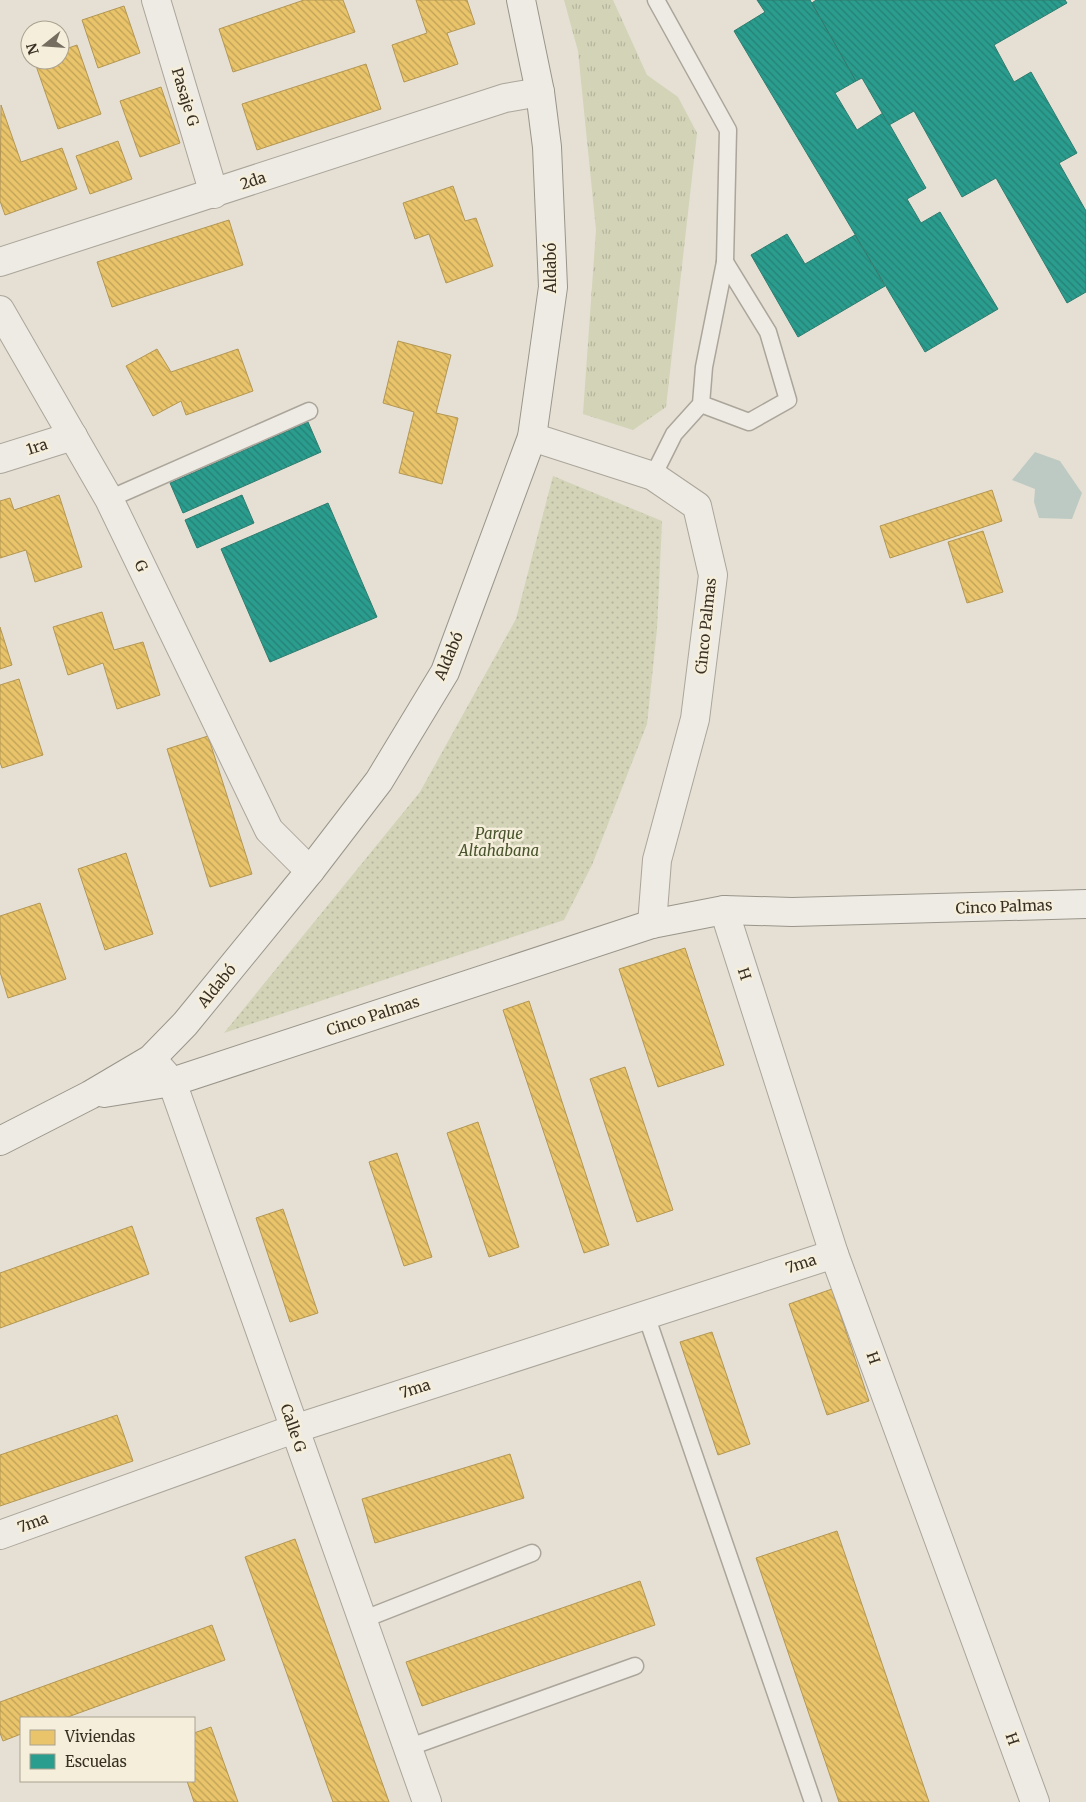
<svg xmlns="http://www.w3.org/2000/svg" width="1086" height="1802" font-family="Merriweather,serif">
<style>
.grass{fill:url(#grass-tufts)}
.park{fill:url(#park-dots)}
.water{fill:#bdcac3}
.homes{fill:url(#homes-back-hatch);stroke:#b49755}
.schools{fill:url(#schools-back-hatch);stroke:#2f7c6f}
.lines{fill:none;stroke-linecap:round;stroke-linejoin:round}
.lane-casing{stroke:#aba59b;stroke-width:19}
.street-casing{stroke:#aba59b;stroke-width:30}
.secondary-casing{stroke:#9a958b;stroke-width:30}
.lane{stroke:#eeebe4;stroke-width:16}
.street{stroke:#eeebe4;stroke-width:28}
.secondary{stroke:#eeebe4;stroke-width:28}
.labels{text-anchor:middle;stroke-width:5;stroke-linejoin:round;paint-order:stroke}
.street-label{font-size:15px;fill:#3a2f23;stroke:#f4eedb}
.park-label{font-size:15px;font-style:italic;fill:#48542b;stroke:#f4eedb}
</style>
<defs>
<pattern id="grass-tufts" width="24" height="20" patternUnits="userSpaceOnUse" patternTransform="scale(1.25)"><rect width="24" height="20" fill="#d2d3b7"/><path d="M3 7l-1-3M5 7V3M7 7l1-3M15 17l-1-3M17 17v-4M19 17l1-3" fill="none" stroke="#b5b59d"/></pattern>
<pattern id="park-dots" width="8" height="8" patternUnits="userSpaceOnUse" patternTransform="scale(1.25)"><rect width="8" height="8" fill="#d2d3b7"/><path d="M2 2h.1M6 6h.1" fill="none" stroke="#b5b59d" stroke-width="1.8" stroke-linecap="round"/></pattern>
<pattern id="homes-back-hatch" width="6" height="6" patternUnits="userSpaceOnUse" patternTransform="scale(1.25)"><rect width="6" height="6" fill="#e9c46a"/><path d="M-1 5l2 2M0 0l6 6M5-1l2 2" fill="none" stroke="#bea057"/></pattern>
<pattern id="schools-back-hatch" width="6" height="6" patternUnits="userSpaceOnUse" patternTransform="scale(1.25)"><rect width="6" height="6" fill="#2a9d8f"/><path d="M-1 5l2 2M0 0l6 6M5-1l2 2" fill="none" stroke="#258074"/></pattern>
</defs>
<rect width="100%" height="100%" fill="#e5e0d3"/>
<!-- grass -->
<path class="grass" d="M564,0H613L647,75L678,97L697,133L666,407L633,430L583,414L596,230L578,51Z"/>
<!-- park -->
<path class="park" d="M553,476L662,521L657,629L647,724L592,865L564,920L224,1033L420,792L516,619Z"/>
<!-- water -->
<path class="water" d="M1035,452L1060,461L1082,493L1072,519L1039,518L1034,502L1035,489L1012,480Z"/>
<!-- homes -->
<g class="homes">
<path d="M304,0H343L355,32L233,72L219,29Z"/>
<path d="M416,0H467L475,24L447,33L458,64L404,82L392,45L427,33Z"/>
<path d="M124,6L140,53L98,68L82,20Z"/>
<path d="M77,45L101,114L58,129L34,60H60V51Z"/>
<path d="M366,64L381,109L257,150L242,104Z"/>
<path d="M161,87L180,143L140,157L120,101Z"/>
<path d="M1,105L21,162L62,148L77,189L5,215L0,201Z"/>
<path d="M118,141L132,179L90,194L76,156Z"/>
<path d="M453,186L465,221L476,218L493,266L446,283L429,234L415,239L403,203Z"/>
<path d="M229,220L243,265L112,307L97,262Z"/>
<path d="M398,341L451,355L436,413L458,418L442,484L399,473L414,412L383,403Z"/>
<path d="M157,349L171,372L238,349L253,391L186,415L181,401L153,416L126,366Z"/>
<path d="M992,490L1002,521L890,558L880,526Z"/>
<path d="M59,495L82,567L35,582L26,550L0,558V501L10,498L14,510Z"/>
<path d="M983,531L1003,592L967,603L948,542Z"/>
<path d="M102,612L114,650L143,642L160,695L117,709L103,663L68,675L53,627Z"/>
<path d="M0,627L12,665L0,669Z"/>
<path d="M19,679L43,755L2,768L0,762V685Z"/>
<path d="M208,736L252,874L210,887L167,749Z"/>
<path d="M126,853L153,934L105,950L78,869Z"/>
<path d="M40,903L66,979L8,998L0,972V916Z"/>
<path d="M685,948L724,1065L658,1087L619,969Z"/>
<path d="M529,1001L609,1245L584,1253L503,1010Z"/>
<path d="M625,1067L673,1210L637,1222L590,1079Z"/>
<path d="M478,1122L519,1247L489,1257L447,1133Z"/>
<path d="M397,1153L432,1257L404,1266L369,1162Z"/>
<path d="M283,1209L318,1313L290,1322L256,1218Z"/>
<path d="M132,1226L149,1274L0,1328V1273Z"/>
<path d="M832,1289L869,1401L827,1415L789,1304Z"/>
<path d="M712,1332L750,1444L718,1455L680,1342Z"/>
<path d="M117,1415L133,1461L0,1506V1455Z"/>
<path d="M510,1454L524,1498L375,1543L362,1499Z"/>
<path d="M837,1531L929,1802H839L756,1558Z"/>
<path d="M295,1539L389,1802H333L245,1557Z"/>
<path d="M640,1581L655,1625L422,1706L406,1662Z"/>
<path d="M212,1625L225,1660L65,1718H21V1734L3,1741L0,1733V1702Z"/>
<path d="M211,1727L238,1802H194L187,1781H194V1733Z"/>
</g>
<!-- schools -->
<g class="schools">
<path d="M757,0H810L856,81L835,93L857,130L883,113L926,188L907,199L921,223L940,212L998,309L925,352L734,31L765,12Z"/>
<path d="M816,0H1065L1067,3L994,45L1014,82L1031,72L1077,153L1059,163L1086,211V292L1067,303L996,178L962,197L914,111L889,125L862,78L856,81L812,3Z"/>
<path d="M787,234L805,264L855,235L885,286L798,337L751,255Z"/>
<path d="M308,422L321,452L183,513L170,483Z"/>
<path d="M242,495L254,523L197,548L185,520Z"/>
<path d="M328,503L377,617L270,662L221,549Z"/>
</g>
<g class="lines">
<!-- lane casing -->
<g class="lane-casing">
<g id="lane">
<path d="M656,0L728,130L725,262"/>
<path d="M653,476L674,434L701,404L749,422L788,400L768,332L725,262L704,367L701,404"/>
<path d="M109,499L309,411"/>
<path d="M646,1315L813,1802"/>
<path d="M362,1620L532,1553"/>
<path d="M407,1748L635,1666"/>
</g>
</g>
<!-- street casing -->
<g class="street-casing">
<g id="street">
<path d="M156,0L214,194"/>
<path d="M0,262L505,98L540,92"/>
<path d="M0,310L109,499L269,830L310,871"/>
<path d="M532,437L653,476L697,506L713,575L695,719L657,860L652,924"/>
<path d="M0,459L73,436"/>
<path d="M724,910L834,1254L1035,1802"/>
<path d="M157,1065L172,1082L427,1802"/>
<path d="M0,1535L294,1429L834,1254"/>
</g>
</g>
<!-- secondary casing -->
<g class="secondary-casing">
<g id="secondary">
<path d="M104,1093L172,1082L652,924L724,910L792,912L1086,904"/>
<path d="M0,1141L90,1095L151,1059L185,1024L310,871L379,781L445,672L532,437L553,287L547,147L540,92L521,0"/>
</g>
</g>
<!-- lane -->
<use href="#lane" class="lane"/>
<!-- street -->
<use href="#street" class="street"/>
<!-- secondary -->
<use href="#secondary" class="secondary"/>
</g>
<g class="labels">
<!-- street labels -->
<g class="street-label">
<text transform="translate(185 97) rotate(73)" y="5">Pasaje G</text>
<text transform="translate(253 181) rotate(-18)" y="5">2da</text>
<text transform="translate(551 268) rotate(-90)" y="5">Aldabó</text>
<text transform="translate(37 447) rotate(-18)" y="5">1ra</text>
<text transform="translate(141 566) rotate(64)" y="5">G</text>
<text transform="translate(706 626) rotate(-84)" y="5">Cinco Palmas</text>
<text transform="translate(449 656) rotate(-67)" y="5">Aldabó</text>
<text transform="translate(1004 907) rotate(-2)" y="5">Cinco Palmas</text>
<text transform="translate(744 974) rotate(72)" y="5">H</text>
<text transform="translate(217 986) rotate(-51)" y="5">Aldabó</text>
<text transform="translate(373 1016) rotate(-18)" y="5">Cinco Palmas</text>
<text transform="translate(801 1264) rotate(-18)" y="5">7ma</text>
<text transform="translate(873 1358) rotate(70)" y="5">H</text>
<text transform="translate(415 1389) rotate(-18)" y="5">7ma</text>
<text transform="translate(293 1428) rotate(71)" y="5">Calle G</text>
<text transform="translate(33 1523) rotate(-20)" y="5">7ma</text>
<text transform="translate(1012 1739) rotate(70)" y="5">H</text>
</g>
<!-- park labels -->
<g class="park-label">
<text x="499" y="839">Parque<tspan x="499" dy="17">Altahabana</tspan></text>
</g>
</g>
<!-- legend -->
<rect x="20" y="1717" width="175" height="65" fill="#f4eedb" stroke="#aaa291"/>
<rect x="30" y="1730" width="25" height="15" fill="#e9c46a" stroke="#aaa291"/>
<text x="65" y="1742" font-size="15" fill="#3a2f23">Viviendas</text>
<rect x="30" y="1754" width="25" height="15" fill="#2a9d8f" stroke="#aaa291"/>
<text x="65" y="1767" font-size="15" fill="#3a2f23">Escuelas</text>
<!-- north arrow -->
<g transform="translate(45 45) rotate(253)"><circle r="24" fill="#f4eedb" stroke="#aaa291"/>
<path d="M0-4L9 19L0 12L-9 19Z" fill="#766d61"/>
<text y="-8" font-size="14" font-weight="bold" text-anchor="middle" fill="#3a2f23">N</text>
</g>
</svg>
